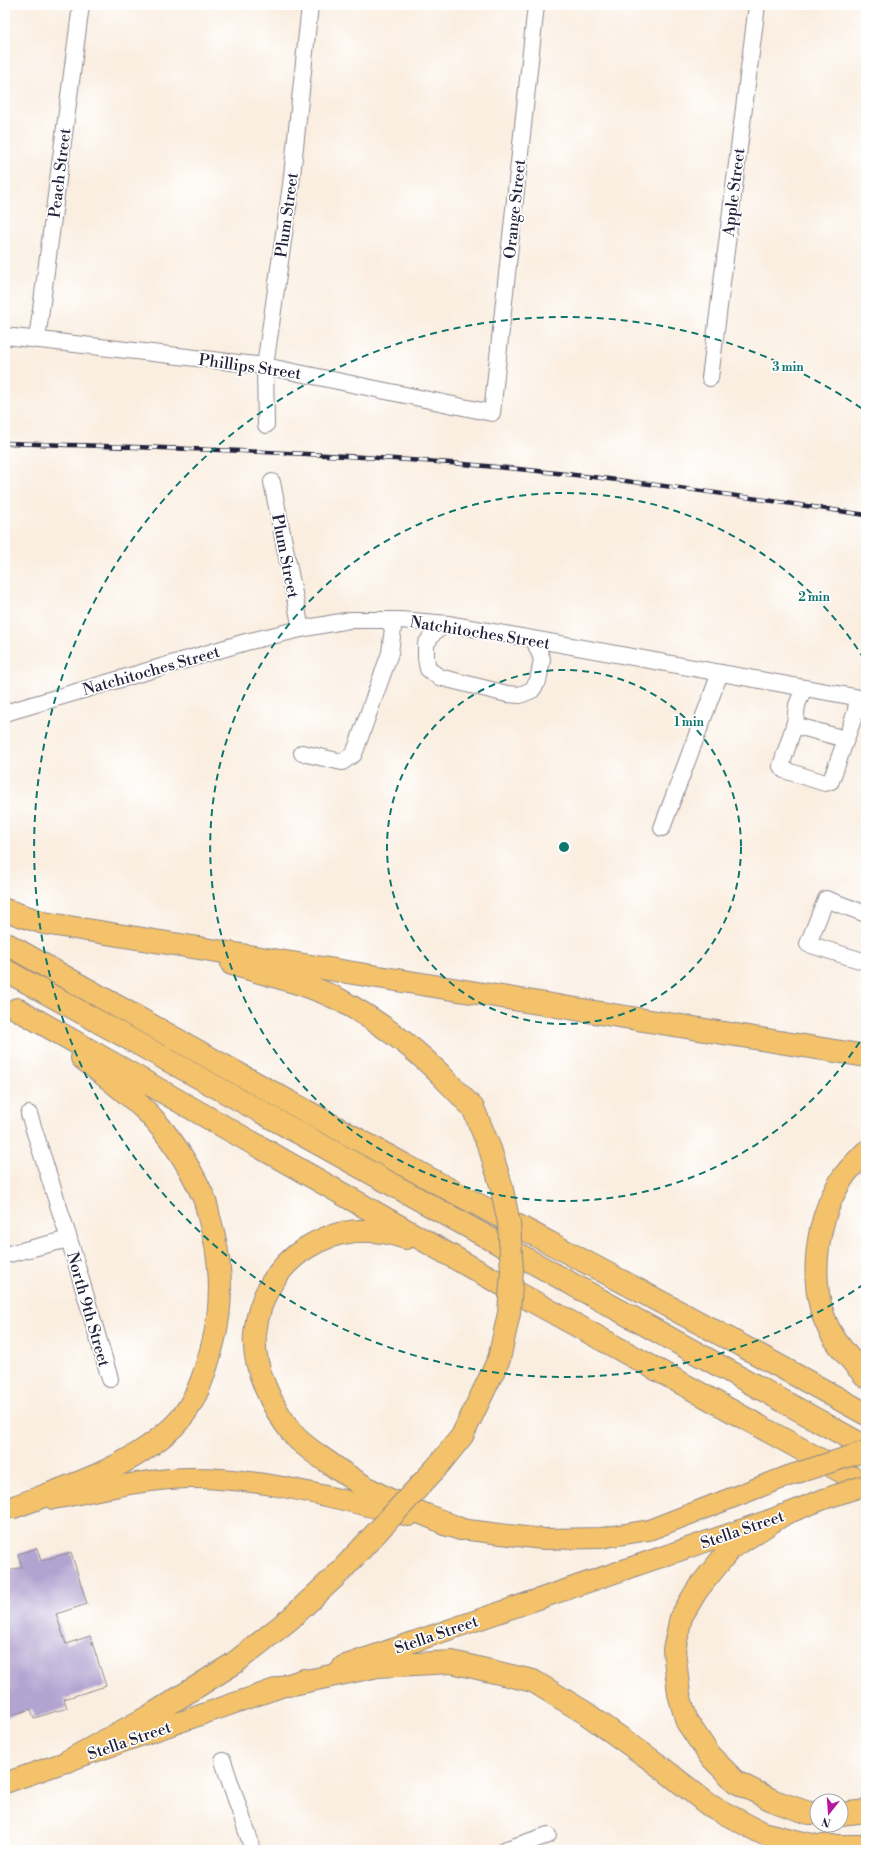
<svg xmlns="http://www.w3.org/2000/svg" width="871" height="1855" font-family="'Libre Bodoni',serif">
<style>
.building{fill:#b2a4d0}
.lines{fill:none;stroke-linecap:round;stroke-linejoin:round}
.minor-casing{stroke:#8e888e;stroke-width:18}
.major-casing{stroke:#8e888e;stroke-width:22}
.highway-casing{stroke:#8e888e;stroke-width:24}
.minor{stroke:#fff;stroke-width:16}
.major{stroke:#f3c26a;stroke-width:20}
.highway{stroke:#f3c26a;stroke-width:22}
.rail-casing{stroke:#22223b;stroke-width:4.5}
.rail{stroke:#fff;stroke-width:3;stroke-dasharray:9;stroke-linecap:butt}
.major-bridge-casing{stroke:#8e888e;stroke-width:22;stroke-linecap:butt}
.highway-bridge-casing{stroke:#8e888e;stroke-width:24;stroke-linecap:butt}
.major-bridge{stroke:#f3c26a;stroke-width:20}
.highway-bridge{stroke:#f3c26a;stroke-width:22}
.ring{fill:none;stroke:#0f766e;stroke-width:2;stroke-dasharray:7 5}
.labels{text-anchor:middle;stroke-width:3.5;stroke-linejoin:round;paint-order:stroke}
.street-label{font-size:16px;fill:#22223b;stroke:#fff}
.centre{fill:#0f766e;stroke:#fff;stroke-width:2}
.ring-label{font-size:12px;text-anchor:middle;font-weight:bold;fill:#0f766e;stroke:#fff;stroke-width:3.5;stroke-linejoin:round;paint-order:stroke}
</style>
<rect width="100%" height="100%" fill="#fff"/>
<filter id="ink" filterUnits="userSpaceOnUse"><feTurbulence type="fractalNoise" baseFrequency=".025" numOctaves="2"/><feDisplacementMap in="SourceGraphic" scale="8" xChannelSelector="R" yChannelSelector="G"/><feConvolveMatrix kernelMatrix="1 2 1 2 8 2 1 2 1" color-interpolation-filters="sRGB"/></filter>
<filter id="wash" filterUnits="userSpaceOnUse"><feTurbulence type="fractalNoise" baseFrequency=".012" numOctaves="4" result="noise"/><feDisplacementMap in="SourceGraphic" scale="16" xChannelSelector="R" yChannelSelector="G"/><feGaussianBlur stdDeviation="0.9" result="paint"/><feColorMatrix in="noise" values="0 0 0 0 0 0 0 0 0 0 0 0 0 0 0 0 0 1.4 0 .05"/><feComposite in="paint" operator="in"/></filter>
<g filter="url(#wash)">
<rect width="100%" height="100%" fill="#faeee0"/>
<g id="blocks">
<!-- building -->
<path class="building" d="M37,1548L41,1561L71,1552L87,1604L56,1614L66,1644L90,1636L106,1686L64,1699L67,1708L34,1718L31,1709L5,1717V1572L22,1567L18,1554Z"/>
</g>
</g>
<g filter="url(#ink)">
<use href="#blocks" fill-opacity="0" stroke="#8e888e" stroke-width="1"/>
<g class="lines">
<!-- minor casing -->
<g class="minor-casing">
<g id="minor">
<path d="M5,336L265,366L492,413L536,5"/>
<path d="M37,340L81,5"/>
<path d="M710,378L757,5"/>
<path d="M266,425L265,366L291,185L310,5"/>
<path d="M272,482L301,629"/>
<path d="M449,624L435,631L426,644V658L428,669L439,677L507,694L520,695L532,690L538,681L542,659L534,640"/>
<path d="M804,688L797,705L795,723L781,766L784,770L825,783L831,781L856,711L857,698"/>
<path d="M5,713L246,642L301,629L350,620H400L449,624L866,699"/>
<path d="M794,725L845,739"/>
<path d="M302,753L342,762L354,754L390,653L393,628L387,620"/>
<path d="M662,828L720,673"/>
<path d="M866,914L826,899L808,944L866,962"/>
<path d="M29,1114L69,1239L110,1379"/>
<path d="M5,1255L69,1239"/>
<path d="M223,1761L253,1850"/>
<path d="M504,1850L548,1835"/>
</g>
</g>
<!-- major casing -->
<g class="major-casing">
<g id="major">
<path d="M53,1499C97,1491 143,1479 188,1478C263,1477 337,1499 409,1516"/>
<path d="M444,1525L460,1529L542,1539L601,1538L649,1530L788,1476"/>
<path d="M343,1666L781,1516L824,1499"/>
<path d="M5,1783L304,1679"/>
</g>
</g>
<!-- highway casing -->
<g class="highway-casing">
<g id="highway">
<path d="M5,910L44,923L866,1056"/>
<path d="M5,943C151,1026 298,1107 445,1187C585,1262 727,1336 866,1414"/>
<path d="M232,964C268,975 307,983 340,1000C376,1020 410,1044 439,1073"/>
<path d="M5,970L866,1447"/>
<path d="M17,1009L476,1270L866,1485"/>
<path d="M866,1152C858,1160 848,1169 842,1179C815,1221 807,1287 830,1331C839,1348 854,1363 866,1377"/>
<path d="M406,1238C335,1212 262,1258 255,1334C252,1367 272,1408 293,1434C301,1444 315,1453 325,1460C344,1474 364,1487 384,1497C409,1509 435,1518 460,1529"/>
<path d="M14,1507C70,1486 130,1468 174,1426C195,1406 205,1373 212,1347C224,1303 222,1260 209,1217C207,1209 206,1201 202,1194C189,1165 170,1136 148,1113C129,1094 103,1074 82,1058"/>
<path d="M781,1516L730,1549L697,1590L681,1617L674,1650L679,1694L687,1722L710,1756L736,1782L774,1801L809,1813H817"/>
<path d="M288,1685L378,1666L452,1662L533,1681L584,1712L657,1764L709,1805L762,1833L816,1846H866"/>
<path d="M68,1761L148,1717L233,1664L290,1619L340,1572"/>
<path d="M841,1814L866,1811"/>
</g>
</g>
<!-- minor -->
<use href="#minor" class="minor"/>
<!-- major -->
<use href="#major" class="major"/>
<!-- highway -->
<use href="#highway" class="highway"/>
<!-- rail casing -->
<g class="rail-casing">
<path id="rail" d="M5,443C140,447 274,451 409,460C561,470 715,492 866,515"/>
</g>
<!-- rail -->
<use href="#rail" class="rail"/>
<!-- major-bridge casing -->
<g class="major-bridge-casing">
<g id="major-bridge">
<path d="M788,1476L866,1451"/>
<path d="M824,1499L866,1485"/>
</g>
</g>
<!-- highway-bridge casing -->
<g class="highway-bridge-casing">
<path id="highway-bridge" d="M340,1572L437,1467L462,1436L499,1359L509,1313L512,1271L509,1223L501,1185L490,1149L473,1108L439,1073"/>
</g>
<!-- major-bridge -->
<use href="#major-bridge" class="major-bridge"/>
<!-- highway-bridge -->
<use href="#highway-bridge" class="highway-bridge"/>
</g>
</g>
<!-- distance rings -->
<g class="ring">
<circle cx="564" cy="847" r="177"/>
<path d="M866 1032A354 354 0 1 1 866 662"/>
<path d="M864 1284A530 530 0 1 1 864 410"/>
</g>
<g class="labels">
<!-- street labels -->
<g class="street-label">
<text transform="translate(59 173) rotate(-83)" y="6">Peach Street</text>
<text transform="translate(733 192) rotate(-83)" y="6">Apple Street</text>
<text transform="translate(514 209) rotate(-84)" y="6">Orange Street</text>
<text transform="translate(286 215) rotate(-82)" y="6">Plum Street</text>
<text transform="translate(250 366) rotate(8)" y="6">Phillips Street</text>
<text transform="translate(286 556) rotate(79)" y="6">Plum Street</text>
<text transform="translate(480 632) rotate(9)" y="6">Natchitoches Street</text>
<text transform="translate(151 670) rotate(-16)" y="6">Natchitoches Street</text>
<text transform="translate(89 1309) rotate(74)" y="6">North 9th Street</text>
<text transform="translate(742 1529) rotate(-19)" y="6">Stella Street</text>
<text transform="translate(436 1634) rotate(-19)" y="6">Stella Street</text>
<text transform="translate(129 1740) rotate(-19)" y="6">Stella Street</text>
</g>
</g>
<circle cx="564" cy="847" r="6" class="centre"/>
<g class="ring-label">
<text x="788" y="371">3 min</text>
<text x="814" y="601">2 min</text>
<text x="689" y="726">1 min</text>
</g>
<!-- margin -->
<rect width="871" height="1855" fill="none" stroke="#fff" stroke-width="20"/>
<!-- north arrow -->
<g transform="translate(829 1813) rotate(197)"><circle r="19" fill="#ffffff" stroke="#a7a7b1"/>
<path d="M0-3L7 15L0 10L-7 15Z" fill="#b5179e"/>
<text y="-6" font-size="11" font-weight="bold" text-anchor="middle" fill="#22223b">N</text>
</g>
</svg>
